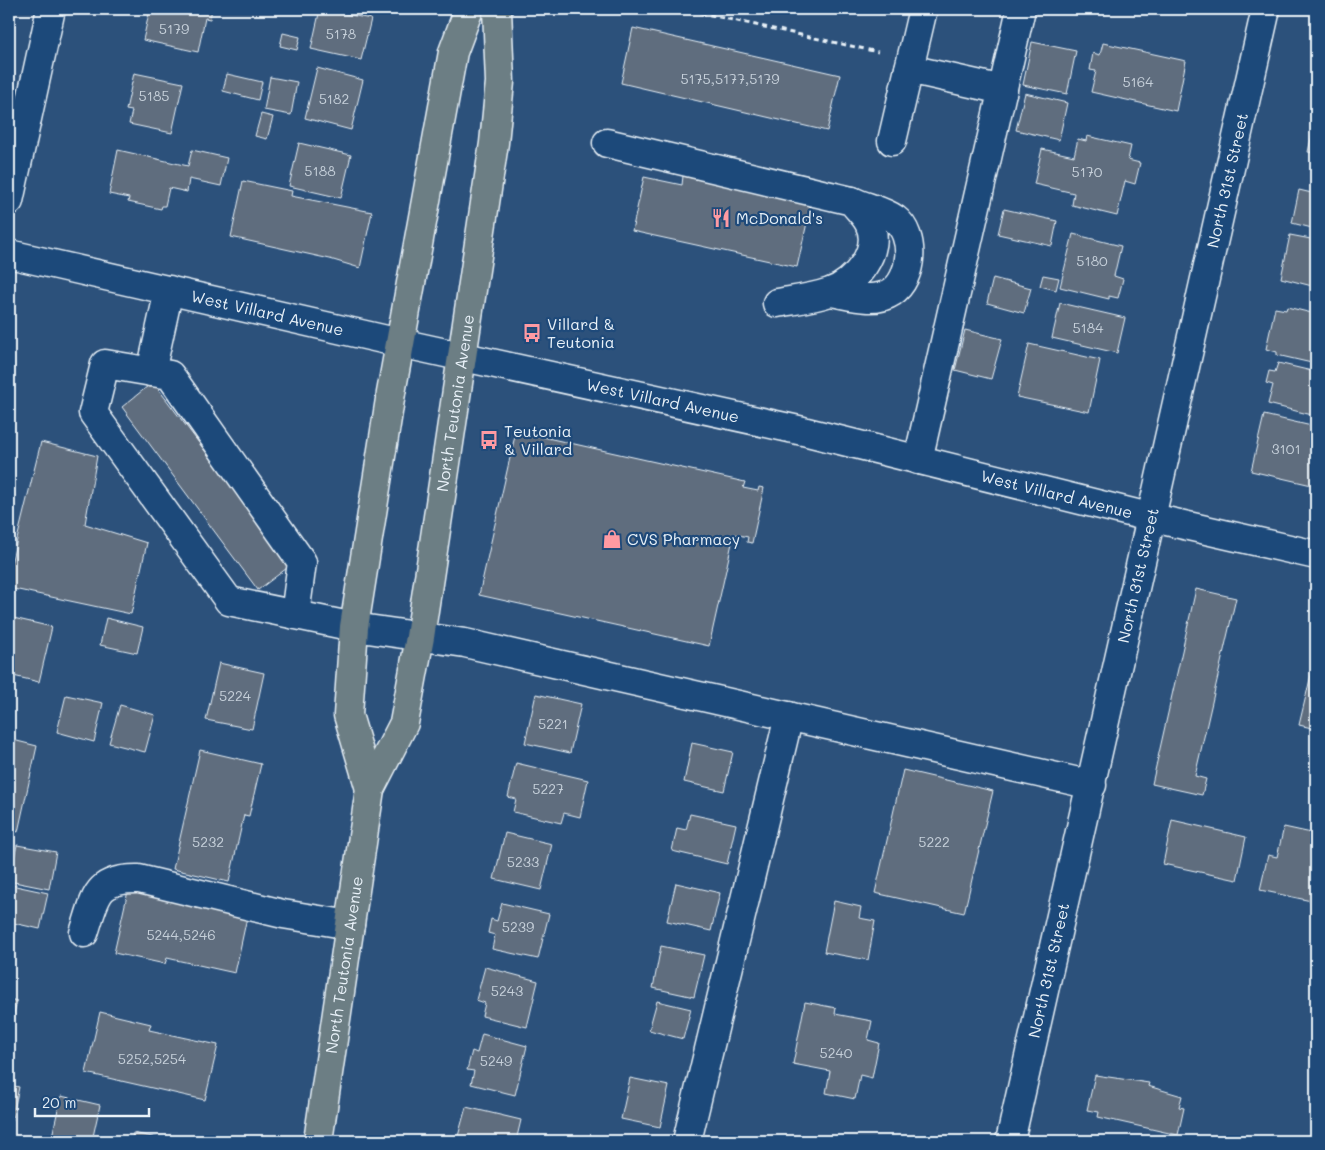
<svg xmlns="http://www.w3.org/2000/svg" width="1325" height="1150" font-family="Mali,sans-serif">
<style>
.building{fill:#5e6d7e;stroke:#e8f1f8}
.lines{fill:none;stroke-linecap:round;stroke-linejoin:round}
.minor-casing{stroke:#e8f1f8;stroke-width:31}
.major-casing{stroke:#e8f1f8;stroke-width:31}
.path{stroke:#e8f1f8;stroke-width:3;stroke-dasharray:5 4;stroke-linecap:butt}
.minor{stroke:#1f4a7a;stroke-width:28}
.major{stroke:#6c7e84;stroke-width:28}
.labels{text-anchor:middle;stroke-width:4.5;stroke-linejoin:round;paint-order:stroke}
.number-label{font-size:14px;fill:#c6d0da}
.street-label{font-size:16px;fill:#e8f1f8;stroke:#1f4a7a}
.poi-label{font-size:16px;fill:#e8f1f8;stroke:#1f4a7a;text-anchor:start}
</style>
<rect width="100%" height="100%" fill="#2c517b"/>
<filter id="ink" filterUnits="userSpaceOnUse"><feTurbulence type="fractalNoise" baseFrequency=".02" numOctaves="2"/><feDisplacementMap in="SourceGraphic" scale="10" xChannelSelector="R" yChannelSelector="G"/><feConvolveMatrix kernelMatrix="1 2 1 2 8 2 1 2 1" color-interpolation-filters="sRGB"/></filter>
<g filter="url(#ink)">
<!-- building -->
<g class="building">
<path d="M150,9H212L210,19L205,18L198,52L143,40Z"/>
<path d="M320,9L371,19L361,60L311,49Z"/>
<path d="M633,28L840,75L827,131L621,83Z"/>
<path d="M283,33L300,37L297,50L280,46Z"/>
<path d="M1032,42L1076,51L1067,94L1023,85Z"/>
<path d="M1103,43L1186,61L1176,111L1091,92L1096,71L1090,70L1093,53L1100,55Z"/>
<path d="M317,68L363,80L351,130L305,118Z"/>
<path d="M134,73L183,83L172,133L129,124L132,111L126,110Z"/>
<path d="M227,74L262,82L258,100L223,91Z"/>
<path d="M270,77L297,82L291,115L264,110Z"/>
<path d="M1025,93L1067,103L1059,140L1016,130Z"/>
<path d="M261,114L273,117L267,139L255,136Z"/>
<path d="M1313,130H1316V153L1308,152Z"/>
<path d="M1087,136L1131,146L1128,160L1140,163L1135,184L1125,181L1117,216L1072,205L1074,193L1034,184L1042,149L1074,156L1078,139L1086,141Z"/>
<path d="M299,143L351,155L341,198L289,186Z"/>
<path d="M118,150L188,166L192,150L227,158L221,186L189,179L187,192L169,188L165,206H162L161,209L128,202L129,198L109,194Z"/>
<path d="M683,176L811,205L797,267L632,231L644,177L682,185Z"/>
<path d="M243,181L292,191L291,196L372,212L360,268L330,259L231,237Z"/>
<path d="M1299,190L1316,194V229L1292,223Z"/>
<path d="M1004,209L1057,221L1052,246L998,234Z"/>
<path d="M1073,234L1121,246L1114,276L1123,279L1118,298L1109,296V299L1060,287Z"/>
<path d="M1290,235L1316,240V287L1281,278Z"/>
<path d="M1043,275L1059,278L1056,290L1040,286Z"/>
<path d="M993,278L1031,288L1024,313L987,303Z"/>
<path d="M1060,303L1125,318L1117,353L1052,338Z"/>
<path d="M1287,307L1316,314V364L1277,355V352L1266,349L1275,308L1286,310Z"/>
<path d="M965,330L1002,339L991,379L955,370Z"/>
<path d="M1029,344L1100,360L1089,412L1017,397Z"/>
<path d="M1278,363L1316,372V416L1268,404L1273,385L1266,383L1269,371L1275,372Z"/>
<path d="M153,382L291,565L258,590L122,407Z"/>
<path d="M1264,415L1316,427V486L1251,471Z"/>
<path d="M516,431L745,482L743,488L758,491L759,487L764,488L752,543L747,542L748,537L734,534L709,646L479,595Z"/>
<path d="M41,442L97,456L85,524L147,543L131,614L9,588V572Z"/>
<path d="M1196,589L1236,598L1195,776L1206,779L1202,795L1152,784Z"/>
<path d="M9,617L52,627L39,682L9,675Z"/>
<path d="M106,618L143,627L137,653L100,645Z"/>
<path d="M1316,654V729L1299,725Z"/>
<path d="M219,663L264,673L252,729L206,720Z"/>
<path d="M536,694L581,704L570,753L525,743Z"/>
<path d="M66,695L103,703L94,742L57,732Z"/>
<path d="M120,705L155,715L145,752L109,743Z"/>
<path d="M9,739L37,746L18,832L9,829Z"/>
<path d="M692,743L733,752L724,791L684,782Z"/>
<path d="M200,750L261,764L249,816L244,815L229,882L173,869Z"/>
<path d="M516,763L588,780L580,817L564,813L561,823L513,812L516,799L508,797Z"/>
<path d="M903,770L993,791L964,913L875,893Z"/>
<path d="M690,814L736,824L727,864L672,851L677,828L686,830Z"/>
<path d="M1172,820L1246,837L1237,880L1163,864Z"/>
<path d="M1284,827L1316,834V902L1260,890L1268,855L1277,857Z"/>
<path d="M505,833L552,844L541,890L494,879Z"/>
<path d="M17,845L56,852L49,889L9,881Z"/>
<path d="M676,883L720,893L711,931L667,921Z"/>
<path d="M11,885L48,893L40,929L9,922V897Z"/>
<path d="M128,891L247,917L235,973L167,958L165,964L114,953Z"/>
<path d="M834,901L861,907L859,918L875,921L868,960L824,952Z"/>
<path d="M502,903L549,914L538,959L492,949L495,935L488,933L491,919L497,921Z"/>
<path d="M661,946L704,955L694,997L653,988Z"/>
<path d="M485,967L538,981L527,1027L482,1016L485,1003L476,1000Z"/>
<path d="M9,999L17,1001L9,1035Z"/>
<path d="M657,1001L691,1009L683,1039L649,1030Z"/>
<path d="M805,1002L836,1008L835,1014L872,1021L868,1040L879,1043L872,1078L860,1075L855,1099L826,1093L830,1071L793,1064Z"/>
<path d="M100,1012L151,1024L149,1030L218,1045L205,1100L86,1073Z"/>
<path d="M482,1034L527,1046L515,1095L471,1084L474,1071L467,1070L472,1051L477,1053Z"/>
<path d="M1095,1075L1149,1083L1148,1086L1182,1096L1179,1107L1184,1108L1178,1135L1098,1117L1099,1112L1087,1110Z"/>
<path d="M630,1078L669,1086L660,1127L621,1119Z"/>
<path d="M9,1085L19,1087L9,1134Z"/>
<path d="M61,1096L100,1105L92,1141H51Z"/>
<path d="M466,1107L521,1120L516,1141L457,1140Z"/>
<path d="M133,1133L172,1141H132Z"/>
</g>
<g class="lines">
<!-- minor casing -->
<g class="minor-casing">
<g id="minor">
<path d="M909,69L1003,90"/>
<path d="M892,141L923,9"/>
<path d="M607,143L852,201C857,208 865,215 869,223C883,250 855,284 830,292C813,298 794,300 777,303"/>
<path d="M9,201L51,9"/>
<path id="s1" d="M9,254L400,343L803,431L1153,518L1316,555"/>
<path d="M831,292C849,295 874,304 892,292C913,278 916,235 895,219C884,211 865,207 852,201"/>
<path d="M151,372L169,290"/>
<path d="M918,460L1021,9"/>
<path d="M295,615L302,562L170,375L105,364L93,413L229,601L354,627L465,643L1092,785"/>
<path d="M84,933C96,897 95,878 139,879L283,914L350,925"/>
<path d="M687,1141L789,716"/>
<path id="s2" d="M1010,1141L1266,9"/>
</g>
</g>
<!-- major casing -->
<g class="major-casing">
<g id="major">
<path d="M370,789L348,715L354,627L391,393L453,52L469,9"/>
<path id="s3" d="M318,1141L370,789L404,723L420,637L494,143L500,82L497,9"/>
</g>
</g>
<!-- path -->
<path class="path" d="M683,9L878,52"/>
<!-- minor -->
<use href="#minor" class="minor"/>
<!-- major -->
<use href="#major" class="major"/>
</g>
</g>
<!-- icons -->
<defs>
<g id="restaurant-bare" transform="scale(1.5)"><path d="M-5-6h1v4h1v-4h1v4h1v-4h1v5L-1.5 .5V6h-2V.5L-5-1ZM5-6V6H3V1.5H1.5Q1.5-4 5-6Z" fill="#ff9aa2" stroke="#1f4a7a" stroke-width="2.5" paint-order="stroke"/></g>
<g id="bus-bare" transform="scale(1.5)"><path d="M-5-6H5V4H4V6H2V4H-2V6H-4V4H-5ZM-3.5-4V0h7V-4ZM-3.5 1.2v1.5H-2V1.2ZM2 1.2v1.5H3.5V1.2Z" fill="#ff9aa2" stroke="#1f4a7a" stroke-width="2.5" paint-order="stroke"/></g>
<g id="shop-bare" transform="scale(1.5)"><path d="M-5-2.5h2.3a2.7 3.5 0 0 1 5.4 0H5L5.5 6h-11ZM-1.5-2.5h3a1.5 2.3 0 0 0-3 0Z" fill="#ff9aa2" stroke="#1f4a7a" stroke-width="2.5" paint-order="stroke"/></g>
</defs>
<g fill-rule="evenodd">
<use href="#restaurant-bare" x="721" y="218"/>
<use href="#bus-bare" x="532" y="333"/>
<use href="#bus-bare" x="489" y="440"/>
<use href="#shop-bare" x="612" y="539"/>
</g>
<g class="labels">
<!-- number labels -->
<g class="number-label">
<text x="174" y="34">5179</text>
<text x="341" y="39">5178</text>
<text x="730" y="84">5175,5177,5179</text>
<text x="1138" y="87">5164</text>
<text x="154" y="101">5185</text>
<text x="334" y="104">5182</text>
<text x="320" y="176">5188</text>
<text x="1087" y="177">5170</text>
<text x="1092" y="266">5180</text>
<text x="1088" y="333">5184</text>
<text x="1286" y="454">3101</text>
<text x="235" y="701">5224</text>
<text x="553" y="729">5221</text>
<text x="548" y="794">5227</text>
<text x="208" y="847">5232</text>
<text x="934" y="847">5222</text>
<text x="523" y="867">5233</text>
<text x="518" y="932">5239</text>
<text x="181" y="940">5244,5246</text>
<text x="507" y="996">5243</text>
<text x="836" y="1058">5240</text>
<text x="152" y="1064">5252,5254</text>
<text x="496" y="1066">5249</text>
</g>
<!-- street labels -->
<g class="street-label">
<text dy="6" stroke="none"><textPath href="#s2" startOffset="985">North 31st Street</textPath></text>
<text dy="6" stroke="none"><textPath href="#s1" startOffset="265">West Villard Avenue</textPath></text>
<text dy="6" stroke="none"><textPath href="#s1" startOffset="670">West Villard Avenue</textPath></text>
<text dy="6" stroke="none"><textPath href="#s3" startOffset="754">North Teutonia Avenue</textPath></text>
<text dy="6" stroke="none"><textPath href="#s1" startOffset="1075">West Villard Avenue</textPath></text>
<text dy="6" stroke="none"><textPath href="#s2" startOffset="580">North 31st Street</textPath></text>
<text dy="6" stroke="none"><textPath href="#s3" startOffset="178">North Teutonia Avenue</textPath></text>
<text dy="6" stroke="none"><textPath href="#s2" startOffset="175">North 31st Street</textPath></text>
</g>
<!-- poi labels -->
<g class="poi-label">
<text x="736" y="224">McDonald's</text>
<text x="547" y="330">Villard &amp;<tspan x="547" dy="18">Teutonia</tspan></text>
<text x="504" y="437">Teutonia<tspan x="504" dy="18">&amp; Villard</tspan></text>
<text x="627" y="545">CVS Pharmacy</text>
</g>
</g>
<!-- margin -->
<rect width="1325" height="1150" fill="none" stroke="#1f4a7a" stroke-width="30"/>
<rect x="15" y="15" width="1295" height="1120" fill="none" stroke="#e8f1f8" stroke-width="2" filter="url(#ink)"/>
<!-- scale -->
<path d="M35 1108v8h114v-8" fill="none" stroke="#e8f1f8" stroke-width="2.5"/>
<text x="42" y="1108" font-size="15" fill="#e8f1f8" stroke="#1f4a7a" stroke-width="4" paint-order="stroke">20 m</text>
</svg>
